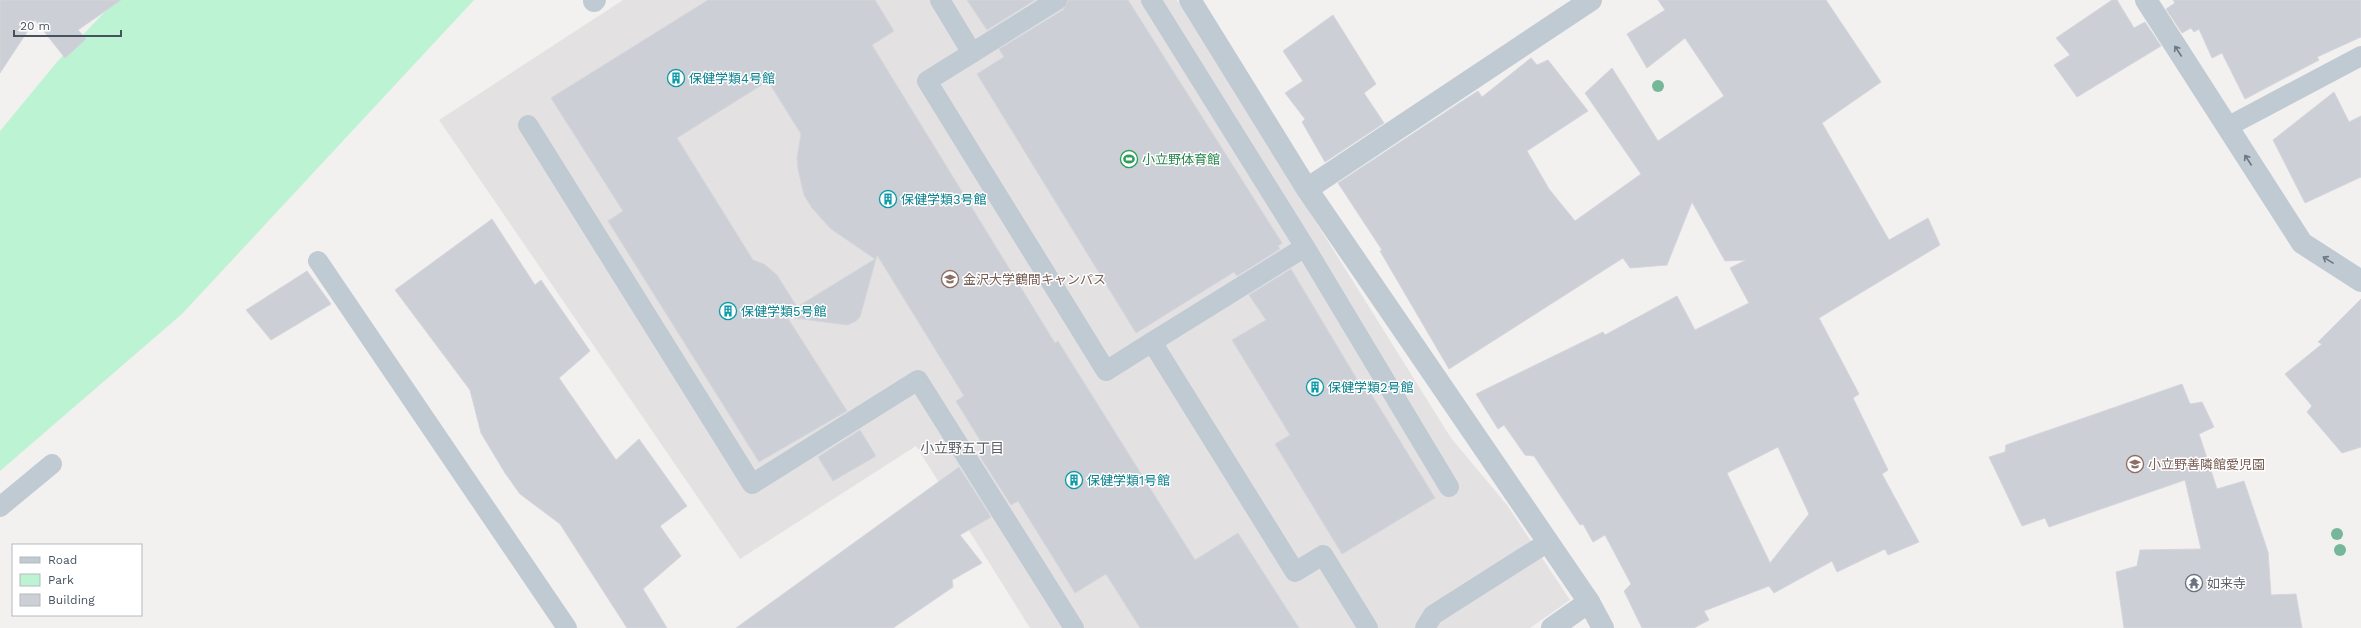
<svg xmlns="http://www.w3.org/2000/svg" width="2361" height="628" font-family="'Work Sans','Noto Sans JP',sans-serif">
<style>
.education{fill:#e4e1e2}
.green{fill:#bcf3d3}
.building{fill:#cccfd5;stroke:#d4d6dc;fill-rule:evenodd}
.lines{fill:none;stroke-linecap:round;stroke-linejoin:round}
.lane{stroke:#c0cad3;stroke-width:20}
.street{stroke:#c0cad3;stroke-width:22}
.tree{fill:#76b799}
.oneway{stroke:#6b7682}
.labels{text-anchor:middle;stroke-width:3;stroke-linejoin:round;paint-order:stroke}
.culture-label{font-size:13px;fill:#0d838f;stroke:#fff;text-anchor:start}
.leisure-label{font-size:13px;fill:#27864d;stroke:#fff;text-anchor:start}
.education-label{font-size:13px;fill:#785e54;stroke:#fff;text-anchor:start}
.worship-label{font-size:13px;fill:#5b616d;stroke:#fff;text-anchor:start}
.neighbourhood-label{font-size:14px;fill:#5c6066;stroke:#fff}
</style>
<rect width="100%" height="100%" fill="#f3f0f0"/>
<!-- education -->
<path class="education" d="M623,0H1177L1451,438L1507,505L1570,600L1530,628H1030L916,446L740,559L439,120Z"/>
<!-- green -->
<path class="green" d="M116,0H474L182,314L0,471V131L57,62Z"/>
<!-- building -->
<g class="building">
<path d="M0,0H121L78,30L86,39L65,58L35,20L0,73Z"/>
<path d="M708,0H875L894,31L872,45L1055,343L1058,341L1195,560L1238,533L1299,628H1140L1106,574L1075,593L1018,501L1011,505L979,455L986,450L956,401L964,396L877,255L860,317L856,321L847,325L787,317L847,411L759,462L608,221L623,211L551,98ZM768,81L801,134L797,158L798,169L804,195L812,208L831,229L875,259L797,307L777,275L764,264L753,260L677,138Z"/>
<path d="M967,0H1035L987,30Z"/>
<path d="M1068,0H1128L1282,243L1278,246L1280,249L1237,276L1234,272L1136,333L977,74L1004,57L999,49L1063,10Z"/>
<path d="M1658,0H1826L1881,82L1822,123L1889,240L1928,218L1940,245L1819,318L1859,394L1853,398L1888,470L1882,474L1919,542L1888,555L1885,549L1837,572L1832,561L1774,593L1769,586L1704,611L1709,620L1694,628H1642L1624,591L1631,584L1605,535L1593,542L1583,524L1580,525L1534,456L1525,455L1504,425L1498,429L1476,394L1603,332L1605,335L1677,296L1695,330L1749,303L1730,268L1746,260L1725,261L1692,202L1667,265L1630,268L1623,258L1449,369L1380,251L1382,250L1338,183L1467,98L1478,91L1482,97L1531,58L1537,65L1548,60L1588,111L1527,151L1549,189L1575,221L1641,174L1585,93L1612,68L1658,141L1724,96L1685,38L1647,68L1627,34L1665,10ZM1778,447L1809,514L1770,563L1727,473Z"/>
<path d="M2112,0H2117L2134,28L2145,22L2161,46L2077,97L2054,65L2070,55L2056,38Z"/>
<path d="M2173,0H2361V37L2317,57L2319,60L2245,99L2222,53L2212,58L2199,29L2194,32L2191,28L2182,33L2166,9L2175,3Z"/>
<path d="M1333,15L1376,84L1364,93L1384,123L1325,162L1302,122L1305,119L1285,93L1303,81L1283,51Z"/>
<path d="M2334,92L2349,122L2361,116V177L2305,203L2273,140Z"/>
<path d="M492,219L535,285L541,280L590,351L559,378L616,460L639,439L687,506L660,526L681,556L643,589L667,628H627L560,524L520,494L505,473L481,433L470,390L395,290Z"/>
<path d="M1291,269L1361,386L1365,384L1435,498L1342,554L1275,444L1290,435L1232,340L1266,320L1249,295Z"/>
<path d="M307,271L331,304L271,340L246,310Z"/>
<path d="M2361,299V447L2342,453L2307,412L2312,406L2285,374L2322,344L2318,342Z"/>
<path d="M2182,384L2190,404L2202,402L2214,427L2199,434L2217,489L2244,481L2268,552L2271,595L2296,594L2302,628H2124L2116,572L2137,566L2140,550L2201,549L2185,480L2049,527L2045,518L2022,526L1989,457L2005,452L2006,445Z"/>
<path d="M860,430L876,456L833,481L818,457Z"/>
<path d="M959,467L991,517L960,535L982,563L952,580L953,587L893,628H736Z"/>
</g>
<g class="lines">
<!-- lane -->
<g class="lane">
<path d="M940,0L972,53L927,81L1106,371L1152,342L1295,572L1323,555L1368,628"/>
<path d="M1151,0L1305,247L1449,487"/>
<path d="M972,53L1057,0"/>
<path d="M528,125L752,484L918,380L1074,628"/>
<path d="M2227,127L2361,56"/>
<path d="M318,261L567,628"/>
<path d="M1152,342L1305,247"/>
<path d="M0,507L52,464"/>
<path d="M1425,628L1433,615L1548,542"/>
</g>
<!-- street -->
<g class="street">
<path d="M1190,0L1307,189L1589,602L1603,628"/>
<path d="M2146,0L2302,243L2361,281"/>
<path d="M594,1L595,0"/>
<path d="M1307,189L1591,0"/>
<path d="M1552,628L1589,602"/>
</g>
</g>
<!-- trees -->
<g class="tree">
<circle cx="1658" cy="86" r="6"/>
<circle cx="2337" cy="534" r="6"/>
<circle cx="2340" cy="550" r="6"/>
</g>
<!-- one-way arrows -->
<defs><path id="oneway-shaft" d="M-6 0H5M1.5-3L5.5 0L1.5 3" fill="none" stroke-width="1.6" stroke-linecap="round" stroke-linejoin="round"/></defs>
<g class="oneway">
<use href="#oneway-shaft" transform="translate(2178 51) rotate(-123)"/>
<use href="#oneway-shaft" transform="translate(2248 160) rotate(-123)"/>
<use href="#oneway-shaft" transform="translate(2328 260) rotate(-148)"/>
</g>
<!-- icons -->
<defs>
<g id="building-ring" transform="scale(0.9)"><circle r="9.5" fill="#fff" stroke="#0f9aa8" stroke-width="1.5"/><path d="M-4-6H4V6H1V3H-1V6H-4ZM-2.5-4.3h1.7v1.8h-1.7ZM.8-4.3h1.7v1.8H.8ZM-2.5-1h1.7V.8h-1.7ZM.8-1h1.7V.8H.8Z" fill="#0f9aa8"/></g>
<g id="stadium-ring" transform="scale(0.9)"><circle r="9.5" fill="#fff" stroke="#2e9e5b" stroke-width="1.5"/><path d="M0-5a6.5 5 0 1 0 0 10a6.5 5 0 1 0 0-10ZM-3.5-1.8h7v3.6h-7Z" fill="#2e9e5b"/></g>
<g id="university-ring" transform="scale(0.9)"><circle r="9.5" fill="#fff" stroke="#8d6e63" stroke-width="1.5"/><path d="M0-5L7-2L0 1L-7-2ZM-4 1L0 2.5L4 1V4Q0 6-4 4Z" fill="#8d6e63"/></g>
<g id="school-ring" transform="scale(0.9)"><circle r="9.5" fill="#fff" stroke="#8d6e63" stroke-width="1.5"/><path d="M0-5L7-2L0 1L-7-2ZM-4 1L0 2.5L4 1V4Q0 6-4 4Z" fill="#8d6e63"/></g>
<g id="temple-ring" transform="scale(0.9)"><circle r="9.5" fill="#fff" stroke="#6b7280" stroke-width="1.5"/><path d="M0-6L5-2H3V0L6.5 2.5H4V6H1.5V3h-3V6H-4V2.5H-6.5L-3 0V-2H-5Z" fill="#6b7280"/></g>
</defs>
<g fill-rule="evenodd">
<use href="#building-ring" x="676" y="78"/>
<use href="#stadium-ring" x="1129" y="159"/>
<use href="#building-ring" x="888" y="199"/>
<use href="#university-ring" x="950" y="279"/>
<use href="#building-ring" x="728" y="311"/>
<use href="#building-ring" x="1315" y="387"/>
<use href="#school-ring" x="2135" y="464"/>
<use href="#building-ring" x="1074" y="480"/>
<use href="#temple-ring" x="2194" y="583"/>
</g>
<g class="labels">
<!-- culture labels -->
<g class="culture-label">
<text x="689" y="83">保健学類4号館</text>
<text x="901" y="204">保健学類3号館</text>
<text x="741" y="316">保健学類5号館</text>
<text x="1328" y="392">保健学類2号館</text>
<text x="1087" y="485">保健学類1号館</text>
</g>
<!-- leisure labels -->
<g class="leisure-label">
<text x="1142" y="164">小立野体育館</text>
</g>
<!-- education labels -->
<g class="education-label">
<text x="963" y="284">金沢大学鶴間キャンパス</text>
<text x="2148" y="469">小立野善隣館愛児園</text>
</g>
<!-- worship labels -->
<g class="worship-label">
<text x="2207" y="588">如来寺</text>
</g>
<!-- neighbourhood labels -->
<g class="neighbourhood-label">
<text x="962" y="453">小立野五丁目</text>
</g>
</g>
<!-- legend -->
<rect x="12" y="544" width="130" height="72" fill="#ffffff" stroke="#b5babf"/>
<rect x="20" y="557" width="20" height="6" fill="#c0cad3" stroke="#b5babf"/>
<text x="48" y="564" font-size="12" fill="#46525f">Road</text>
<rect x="20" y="574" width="20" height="12" fill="#bcf3d3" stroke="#b5babf"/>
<text x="48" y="584" font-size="12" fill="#46525f">Park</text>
<rect x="20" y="594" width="20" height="12" fill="#cccfd5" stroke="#b5babf"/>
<text x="48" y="604" font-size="12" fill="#46525f">Building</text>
<!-- scale -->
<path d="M14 30v6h107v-6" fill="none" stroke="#46525f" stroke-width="2"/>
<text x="20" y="30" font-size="12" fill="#46525f" stroke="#ffffff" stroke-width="3" paint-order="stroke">20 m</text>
</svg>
